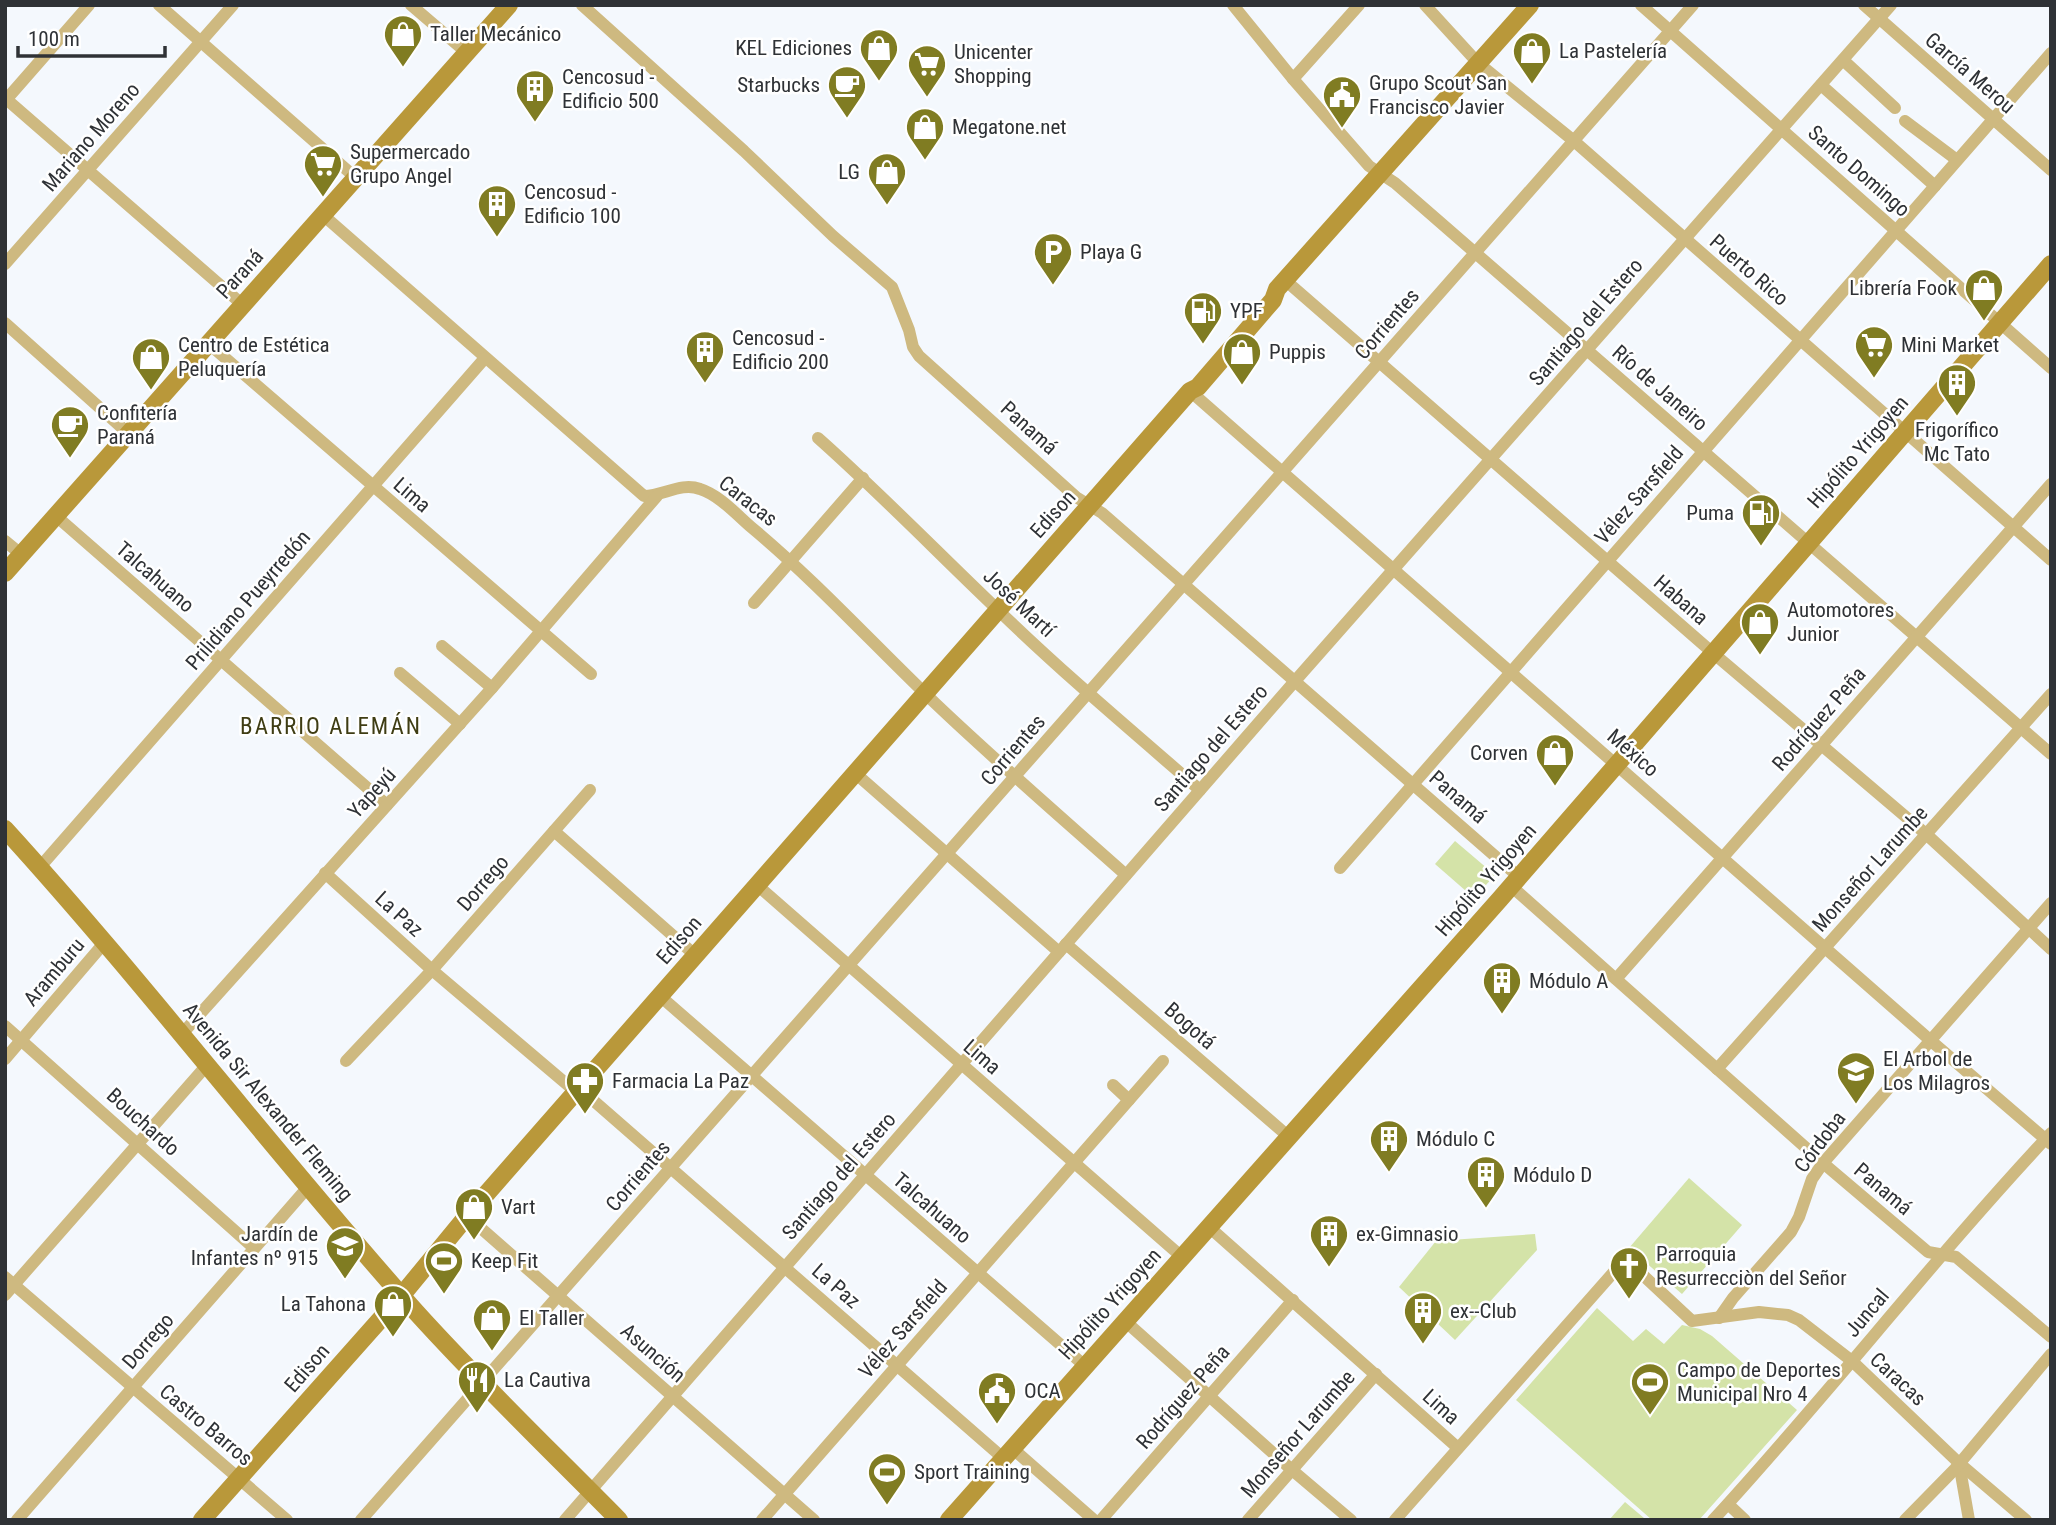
<svg xmlns="http://www.w3.org/2000/svg" width="2056" height="1525" font-family="'Roboto Condensed',sans-serif">
<style>
.green{fill:#d4e3a8}
.lines{fill:none;stroke-linecap:round;stroke-linejoin:round}
.street{stroke:#ceb980;stroke-width:12}
.secondary{stroke:#b9983a;stroke-width:18}
.labels{text-anchor:middle;stroke-width:5;stroke-linejoin:round;paint-order:stroke}
.poi-label{font-size:21px;fill:#2f3236;stroke:#fff;text-anchor:start}
.street-label{font-size:21px;fill:#2f3236;stroke:#fff}
.neighbourhood-label{font-size:23px;letter-spacing:2px;fill:#3f3d14;stroke:#fff}
</style>
<rect width="100%" height="100%" fill="#f4f8fd"/>
<!-- green -->
<g class="green">
<path d="M1455,841L1495,875L1474,898L1435,864Z"/>
<path d="M1689,1178L1742,1225L1682,1294L1629,1248Z"/>
<path d="M1535,1234L1537,1250L1455,1340L1399,1287L1436,1241Z"/>
<path d="M1597,1308L1633,1341L1646,1329L1664,1344L1682,1325L1700,1329L1712,1336L1797,1410L1699,1520H1652L1516,1400Z"/>
<path d="M1625,1502L1644,1518L1642,1520H1609Z"/>
</g>
<g class="lines">
<!-- street -->
<g class="street">
<path d="M159,5L356,178"/>
<path d="M411,5L467,53"/>
<path d="M582,5L744,151L833,236L892,287L909,330L913,347L919,356L1076,497L1102,513L1519,877"/>
<path d="M1233,5L1293,79L1369,166L1395,183L2051,754"/>
<path d="M1425,5L1478,63L1574,141L2051,560"/>
<path d="M1641,5L2051,368"/>
<path d="M1864,5L2051,170"/>
<path d="M1843,60L1895,108"/>
<path d="M1293,79L1359,5"/>
<path d="M1821,85L1935,186"/>
<path d="M5,98L243,305"/>
<path d="M5,101L89,5"/>
<path d="M1905,121L1957,160"/>
<path d="M323,215L644,496C663,496 681,482 700,489C719,495 736,514 751,527C817,582 874,645 936,704C998,763 1062,818 1126,875"/>
<path d="M5,264L233,5"/>
<path d="M1285,280L1713,653L1926,834L2051,949"/>
<path d="M5,323L129,434"/>
<path d="M209,344L591,674"/>
<path d="M1190,391L1930,1040L2051,1144"/>
<path d="M818,438C880,493 938,553 998,610C1063,673 1132,731 1200,790"/>
<path d="M56,516L387,805"/>
<path d="M5,541L22,555"/>
<path d="M754,603L863,478"/>
<path d="M442,646L492,688"/>
<path d="M400,673L460,724"/>
<path d="M855,773L1059,952"/>
<path d="M554,831L695,955"/>
<path d="M40,867L485,358"/>
<path d="M1340,868L2051,53"/>
<path d="M325,873L432,970L576,1092"/>
<path d="M757,885L1182,1257"/>
<path d="M1511,886L1823,1163L1928,1252L1956,1257L2051,1337"/>
<path d="M1066,944L1289,1137"/>
<path d="M1616,979L2051,484"/>
<path d="M660,996L1085,1366"/>
<path d="M5,1026L254,1248"/>
<path d="M182,1034L492,688L657,496"/>
<path d="M5,1059L105,942"/>
<path d="M346,1061L432,970L590,790"/>
<path d="M1717,1069L2051,694"/>
<path d="M1113,1085L1129,1100"/>
<path d="M579,1088L1003,1458"/>
<path d="M467,1216L814,1520"/>
<path d="M1209,1227L1458,1448"/>
<path d="M5,1277L287,1520"/>
<path d="M5,1295L207,1065"/>
<path d="M1719,1318L1733,1298L1791,1232L1799,1217L1812,1179L1823,1163L2051,903"/>
<path d="M1125,1321L1292,1470L1351,1520"/>
<path d="M1012,1448L1094,1520"/>
<path d="M1959,1463L1969,1520"/>
<path d="M1728,1504L1745,1520"/>
<path d="M17,1520L308,1187"/>
<path d="M361,1520L1693,5"/>
<path d="M565,1520L1295,681L1891,5"/>
<path d="M762,1520L1163,1061"/>
<path d="M1101,1520L1293,1300"/>
<path d="M1248,1520L1376,1374"/>
<path d="M1395,1520L1620,1265L1631,1264L1692,1321L1759,1312L1788,1315L1799,1320L1852,1361L1959,1463L2026,1520"/>
<path d="M1713,1520C1829,1394 1934,1258 2051,1133"/>
<path d="M1905,1520L1954,1470L2051,1354"/>
</g>
<!-- secondary -->
<g class="secondary">
<path d="M5,573L509,5"/>
<path d="M5,829C147,985 275,1154 416,1312C481,1384 551,1451 619,1520"/>
<path d="M202,1520L402,1295L467,1216L1190,391L1198,387L1273,300L1277,289L1530,5"/>
<path d="M949,1520L1500,899L2051,264"/>
</g>
</g>
<!-- icons -->
<defs>
<g id="shop-pin" transform="scale(2.0125)"><path d="M0 17L-7.5 6A9.5 9.5 0 1 1 7.5 6Z" fill="#807c22" stroke="#fff"/><path d="M-5-2.5h2.3a2.7 3.5 0 0 1 5.4 0H5L5.5 6h-11ZM-1.5-2.5h3a1.5 2.3 0 0 0-3 0Z" fill="#fff"/></g>
<g id="supermarket-pin" transform="scale(2.0125)"><path d="M0 17L-7.5 6A9.5 9.5 0 1 1 7.5 6Z" fill="#807c22" stroke="#fff"/><path d="M-6-5.5h2.5l.6 2H6L4.5 2H-2.5L-4.4-4H-6ZM-1.5 3.2a1.3 1.3 0 1 0 .1 0ZM3 3.2a1.3 1.3 0 1 0 .1 0Z" fill="#fff"/></g>
<g id="cafe-pin" transform="scale(2.0125)"><path d="M0 17L-7.5 6A9.5 9.5 0 1 1 7.5 6Z" fill="#807c22" stroke="#fff"/><path d="M-5.5-4.5H6V0H3Q3 3.5 0 3.5H-2.5Q-5.5 3.5-5.5 0ZM3-3.2v2h1.7v-2ZM-6 4.5H4V6H-6Z" fill="#fff"/></g>
<g id="building-pin" transform="scale(2.0125)"><path d="M0 17L-7.5 6A9.5 9.5 0 1 1 7.5 6Z" fill="#807c22" stroke="#fff"/><path d="M-4-6H4V6H1V3H-1V6H-4ZM-2.5-4.3h1.7v1.8h-1.7ZM.8-4.3h1.7v1.8H.8ZM-2.5-1h1.7V.8h-1.7ZM.8-1h1.7V.8H.8Z" fill="#fff"/></g>
<g id="civic-pin" transform="scale(2.0125)"><path d="M0 17L-7.5 6A9.5 9.5 0 1 1 7.5 6Z" fill="#807c22" stroke="#fff"/><path d="M-.6-6.5H3V-4.5H.6V-3L4-1V1h2V6H-6V1h2V-1L-.6-3ZM-1.2 2.5V6h2.4V2.5Z" fill="#fff"/></g>
<g id="parking-pin" transform="scale(2.0125)"><path d="M0 17L-7.5 6A9.5 9.5 0 1 1 7.5 6Z" fill="#807c22" stroke="#fff"/><path d="M-3.5-5.5H1a3.5 3.5 0 0 1 0 7H-1V5.5H-3.5ZM-1-3.4V-.6H.8a1.4 1.4 0 0 0 0-2.8Z" fill="#fff"/></g>
<g id="fuel-pin" transform="scale(2.0125)"><path d="M0 17L-7.5 6A9.5 9.5 0 1 1 7.5 6Z" fill="#807c22" stroke="#fff"/><path d="M-5.5-6h7V0h2V4h1.3V-2.5L3-4.5l.8-.8L6-3V5H2.5V1h-1V6h-7ZM-4.2-4.7v3.2H.2V-4.7Z" fill="#fff"/></g>
<g id="school-pin" transform="scale(2.0125)"><path d="M0 17L-7.5 6A9.5 9.5 0 1 1 7.5 6Z" fill="#807c22" stroke="#fff"/><path d="M0-5L7-2L0 1L-7-2ZM-4 1L0 2.5L4 1V4Q0 6-4 4Z" fill="#fff"/></g>
<g id="pharmacy-pin" transform="scale(2.0125)"><path d="M0 17L-7.5 6A9.5 9.5 0 1 1 7.5 6Z" fill="#807c22" stroke="#fff"/><path d="M-2-6h4v4h4v4h-4v4h-4v-4h-4v-4h4Z" fill="#fff"/></g>
<g id="stadium-pin" transform="scale(2.0125)"><path d="M0 17L-7.5 6A9.5 9.5 0 1 1 7.5 6Z" fill="#807c22" stroke="#fff"/><path d="M0-5a6.5 5 0 1 0 0 10a6.5 5 0 1 0 0-10ZM-3.5-1.8h7v3.6h-7Z" fill="#fff"/></g>
<g id="church-pin" transform="scale(2.0125)"><path d="M0 17L-7.5 6A9.5 9.5 0 1 1 7.5 6Z" fill="#807c22" stroke="#fff"/><path d="M-1.2-6h2.4v3.5h3.3v2.4h-3.3V6h-2.4V-.1h-3.3v-2.4h3.3Z" fill="#fff"/></g>
<g id="restaurant-pin" transform="scale(2.0125)"><path d="M0 17L-7.5 6A9.5 9.5 0 1 1 7.5 6Z" fill="#807c22" stroke="#fff"/><path d="M-5-6h1v4h1v-4h1v4h1v-4h1v5L-1.5 .5V6h-2V.5L-5-1ZM5-6V6H3V1.5H1.5Q1.5-4 5-6Z" fill="#fff"/></g>
</defs>
<g fill-rule="evenodd">
<use href="#shop-pin" x="403" y="34"/>
<use href="#shop-pin" x="879" y="48"/>
<use href="#shop-pin" x="1532" y="51"/>
<use href="#supermarket-pin" x="927" y="64"/>
<use href="#cafe-pin" x="847" y="85"/>
<use href="#building-pin" x="535" y="89"/>
<use href="#civic-pin" x="1342" y="95"/>
<use href="#shop-pin" x="925" y="127"/>
<use href="#supermarket-pin" x="323" y="164"/>
<use href="#shop-pin" x="887" y="172"/>
<use href="#building-pin" x="497" y="204"/>
<use href="#parking-pin" x="1053" y="252"/>
<use href="#shop-pin" x="1984" y="288"/>
<use href="#fuel-pin" x="1203" y="311"/>
<use href="#supermarket-pin" x="1874" y="345"/>
<use href="#building-pin" x="705" y="350"/>
<use href="#shop-pin" x="1242" y="352"/>
<use href="#shop-pin" x="151" y="357"/>
<use href="#building-pin" x="1957" y="383"/>
<use href="#cafe-pin" x="70" y="425"/>
<use href="#fuel-pin" x="1761" y="513"/>
<use href="#shop-pin" x="1760" y="622"/>
<use href="#shop-pin" x="1555" y="753"/>
<use href="#building-pin" x="1502" y="981"/>
<use href="#school-pin" x="1856" y="1071"/>
<use href="#pharmacy-pin" x="585" y="1081"/>
<use href="#building-pin" x="1389" y="1139"/>
<use href="#building-pin" x="1486" y="1175"/>
<use href="#shop-pin" x="474" y="1207"/>
<use href="#building-pin" x="1329" y="1234"/>
<use href="#school-pin" x="345" y="1246"/>
<use href="#stadium-pin" x="444" y="1261"/>
<use href="#church-pin" x="1629" y="1266"/>
<use href="#shop-pin" x="393" y="1304"/>
<use href="#building-pin" x="1423" y="1311"/>
<use href="#shop-pin" x="492" y="1318"/>
<use href="#restaurant-pin" x="477" y="1380"/>
<use href="#stadium-pin" x="1650" y="1382"/>
<use href="#civic-pin" x="997" y="1391"/>
<use href="#stadium-pin" x="887" y="1472"/>
</g>
<g class="labels">
<!-- poi labels -->
<g class="poi-label">
<text x="430" y="41">Taller Mecánico</text>
<text x="852" y="55" text-anchor="end">KEL Ediciones</text>
<text x="1559" y="58">La Pastelería</text>
<text x="954" y="59">Unicenter<tspan x="954" dy="24">Shopping</tspan></text>
<text x="562" y="84">Cencosud -<tspan x="562" dy="24">Edificio 500</tspan></text>
<text x="1369" y="90">Grupo Scout San<tspan x="1369" dy="24">Francisco Javier</tspan></text>
<text x="820" y="92" text-anchor="end">Starbucks</text>
<text x="952" y="134">Megatone.net</text>
<text x="350" y="159">Supermercado<tspan x="350" dy="24">Grupo Angel</tspan></text>
<text x="860" y="179" text-anchor="end">LG</text>
<text x="524" y="199">Cencosud -<tspan x="524" dy="24">Edificio 100</tspan></text>
<text x="1080" y="259">Playa G</text>
<text x="1957" y="295" text-anchor="end">Librería Fook</text>
<text x="1230" y="318">YPF</text>
<text x="732" y="345">Cencosud -<tspan x="732" dy="24">Edificio 200</tspan></text>
<text x="178" y="352">Centro de Estética<tspan x="178" dy="24">Peluquería</tspan></text>
<text x="1901" y="352">Mini Market</text>
<text x="1269" y="359">Puppis</text>
<text x="97" y="420">Confitería<tspan x="97" dy="24">Paraná</tspan></text>
<text x="1957" y="437" text-anchor="middle">Frigorífico<tspan x="1957" dy="24">Mc Tato</tspan></text>
<text x="1734" y="520" text-anchor="end">Puma</text>
<text x="1787" y="617">Automotores<tspan x="1787" dy="24">Junior</tspan></text>
<text x="1528" y="760" text-anchor="end">Corven</text>
<text x="1529" y="988">Módulo A</text>
<text x="1883" y="1066">El Arbol de<tspan x="1883" dy="24">Los Milagros</tspan></text>
<text x="612" y="1088">Farmacia La Paz</text>
<text x="1416" y="1146">Módulo C</text>
<text x="1513" y="1182">Módulo D</text>
<text x="501" y="1214">Vart</text>
<text x="318" y="1241" text-anchor="end">Jardín de<tspan x="318" dy="24">Infantes nº 915</tspan></text>
<text x="1356" y="1241">ex-Gimnasio</text>
<text x="1656" y="1261">Parroquia<tspan x="1656" dy="24">Resurrecciòn del Señor</tspan></text>
<text x="471" y="1268">Keep Fit</text>
<text x="366" y="1311" text-anchor="end">La Tahona</text>
<text x="1450" y="1318">ex--Club</text>
<text x="519" y="1325">El Taller</text>
<text x="1677" y="1377">Campo de Deportes<tspan x="1677" dy="24">Municipal Nro 4</tspan></text>
<text x="504" y="1387">La Cautiva</text>
<text x="1024" y="1398">OCA</text>
<text x="914" y="1479">Sport Training</text>
</g>
<!-- street labels -->
<g class="street-label">
<text transform="translate(1970 73) rotate(41)" y="7">García Merou</text>
<text transform="translate(91 137) rotate(-49)" y="7">Mariano Moreno</text>
<text transform="translate(1859 171) rotate(41)" y="7">Santo Domingo</text>
<text transform="translate(1749 270) rotate(41)" y="7">Puerto Rico</text>
<text transform="translate(240 274) rotate(-48)" y="7">Paraná</text>
<text transform="translate(1586 322) rotate(-49)" y="7">Santiago del Estero</text>
<text transform="translate(1387 324) rotate(-49)" y="7">Corrientes</text>
<text transform="translate(1660 388) rotate(41)" y="7">Río de Janeiro</text>
<text transform="translate(1029 428) rotate(42)" y="7">Panamá</text>
<text transform="translate(1858 452) rotate(-49)" y="7">Hipólito Yrigoyen</text>
<text transform="translate(412 495) rotate(41)" y="7">Lima</text>
<text transform="translate(1639 495) rotate(-49)" y="7">Vélez Sarsfield</text>
<text transform="translate(748 501) rotate(38)" y="7">Caracas</text>
<text transform="translate(1053 514) rotate(-48)" y="7">Edison</text>
<text transform="translate(155 577) rotate(41)" y="7">Talcahuano</text>
<text transform="translate(248 600) rotate(-49)" y="7">Prilidiano Pueyrredón</text>
<text transform="translate(1681 600) rotate(41)" y="7">Habana</text>
<text transform="translate(1019 603) rotate(43)" y="7">José Martí</text>
<text transform="translate(1819 719) rotate(-49)" y="7">Rodríguez Peña</text>
<text transform="translate(1211 748) rotate(-49)" y="7">Santiago del Estero</text>
<text transform="translate(1013 750) rotate(-49)" y="7">Corrientes</text>
<text transform="translate(1633 753) rotate(41)" y="7">México</text>
<text transform="translate(372 793) rotate(-48)" y="7">Yapeyú</text>
<text transform="translate(1458 797) rotate(41)" y="7">Panamá</text>
<text transform="translate(1870 869) rotate(-48)" y="7">Monseñor Larumbe</text>
<text transform="translate(1486 880) rotate(-49)" y="7">Hipólito Yrigoyen</text>
<text transform="translate(483 883) rotate(-49)" y="7">Dorrego</text>
<text transform="translate(399 914) rotate(42)" y="7">La Paz</text>
<text transform="translate(679 940) rotate(-49)" y="7">Edison</text>
<text transform="translate(54 972) rotate(-50)" y="7">Aramburu</text>
<text transform="translate(1190 1026) rotate(41)" y="7">Bogotá</text>
<text transform="translate(982 1057) rotate(41)" y="7">Lima</text>
<text transform="translate(268 1102) rotate(50)" y="7">Avenida Sir Alexander Fleming</text>
<text transform="translate(143 1122) rotate(42)" y="7">Bouchardo</text>
<text transform="translate(1820 1142) rotate(-53)" y="7">Córdoba</text>
<text transform="translate(638 1176) rotate(-49)" y="7">Corrientes</text>
<text transform="translate(839 1176) rotate(-49)" y="7">Santiago del Estero</text>
<text transform="translate(1883 1189) rotate(40)" y="7">Panamá</text>
<text transform="translate(932 1208) rotate(41)" y="7">Talcahuano</text>
<text transform="translate(836 1286) rotate(41)" y="7">La Paz</text>
<text transform="translate(1110 1304) rotate(-48)" y="7">Hipólito Yrigoyen</text>
<text transform="translate(1867 1313) rotate(-50)" y="7">Juncal</text>
<text transform="translate(903 1329) rotate(-49)" y="7">Vélez Sarsfield</text>
<text transform="translate(148 1341) rotate(-49)" y="7">Dorrego</text>
<text transform="translate(653 1353) rotate(41)" y="7">Asunción</text>
<text transform="translate(307 1368) rotate(-49)" y="7">Edison</text>
<text transform="translate(1898 1379) rotate(43)" y="7">Caracas</text>
<text transform="translate(1183 1397) rotate(-49)" y="7">Rodríguez Peña</text>
<text transform="translate(1441 1407) rotate(42)" y="7">Lima</text>
<text transform="translate(206 1425) rotate(40)" y="7">Castro Barros</text>
<text transform="translate(1298 1434) rotate(-49)" y="7">Monseñor Larumbe</text>
</g>
<!-- neighbourhood labels -->
<g class="neighbourhood-label">
<text x="331" y="734">BARRIO ALEMÁN</text>
</g>
</g>
<!-- border -->
<rect width="2056" height="1525" fill="none" stroke="#2f3236" stroke-width="14"/>
<!-- scale -->
<path d="M18 46v10h147v-10" fill="none" stroke="#2f3236" stroke-width="3.5"/>
<text x="28" y="46" font-size="21" fill="#2f3236" stroke="#ffffff" stroke-width="5" paint-order="stroke">100 m</text>
</svg>
